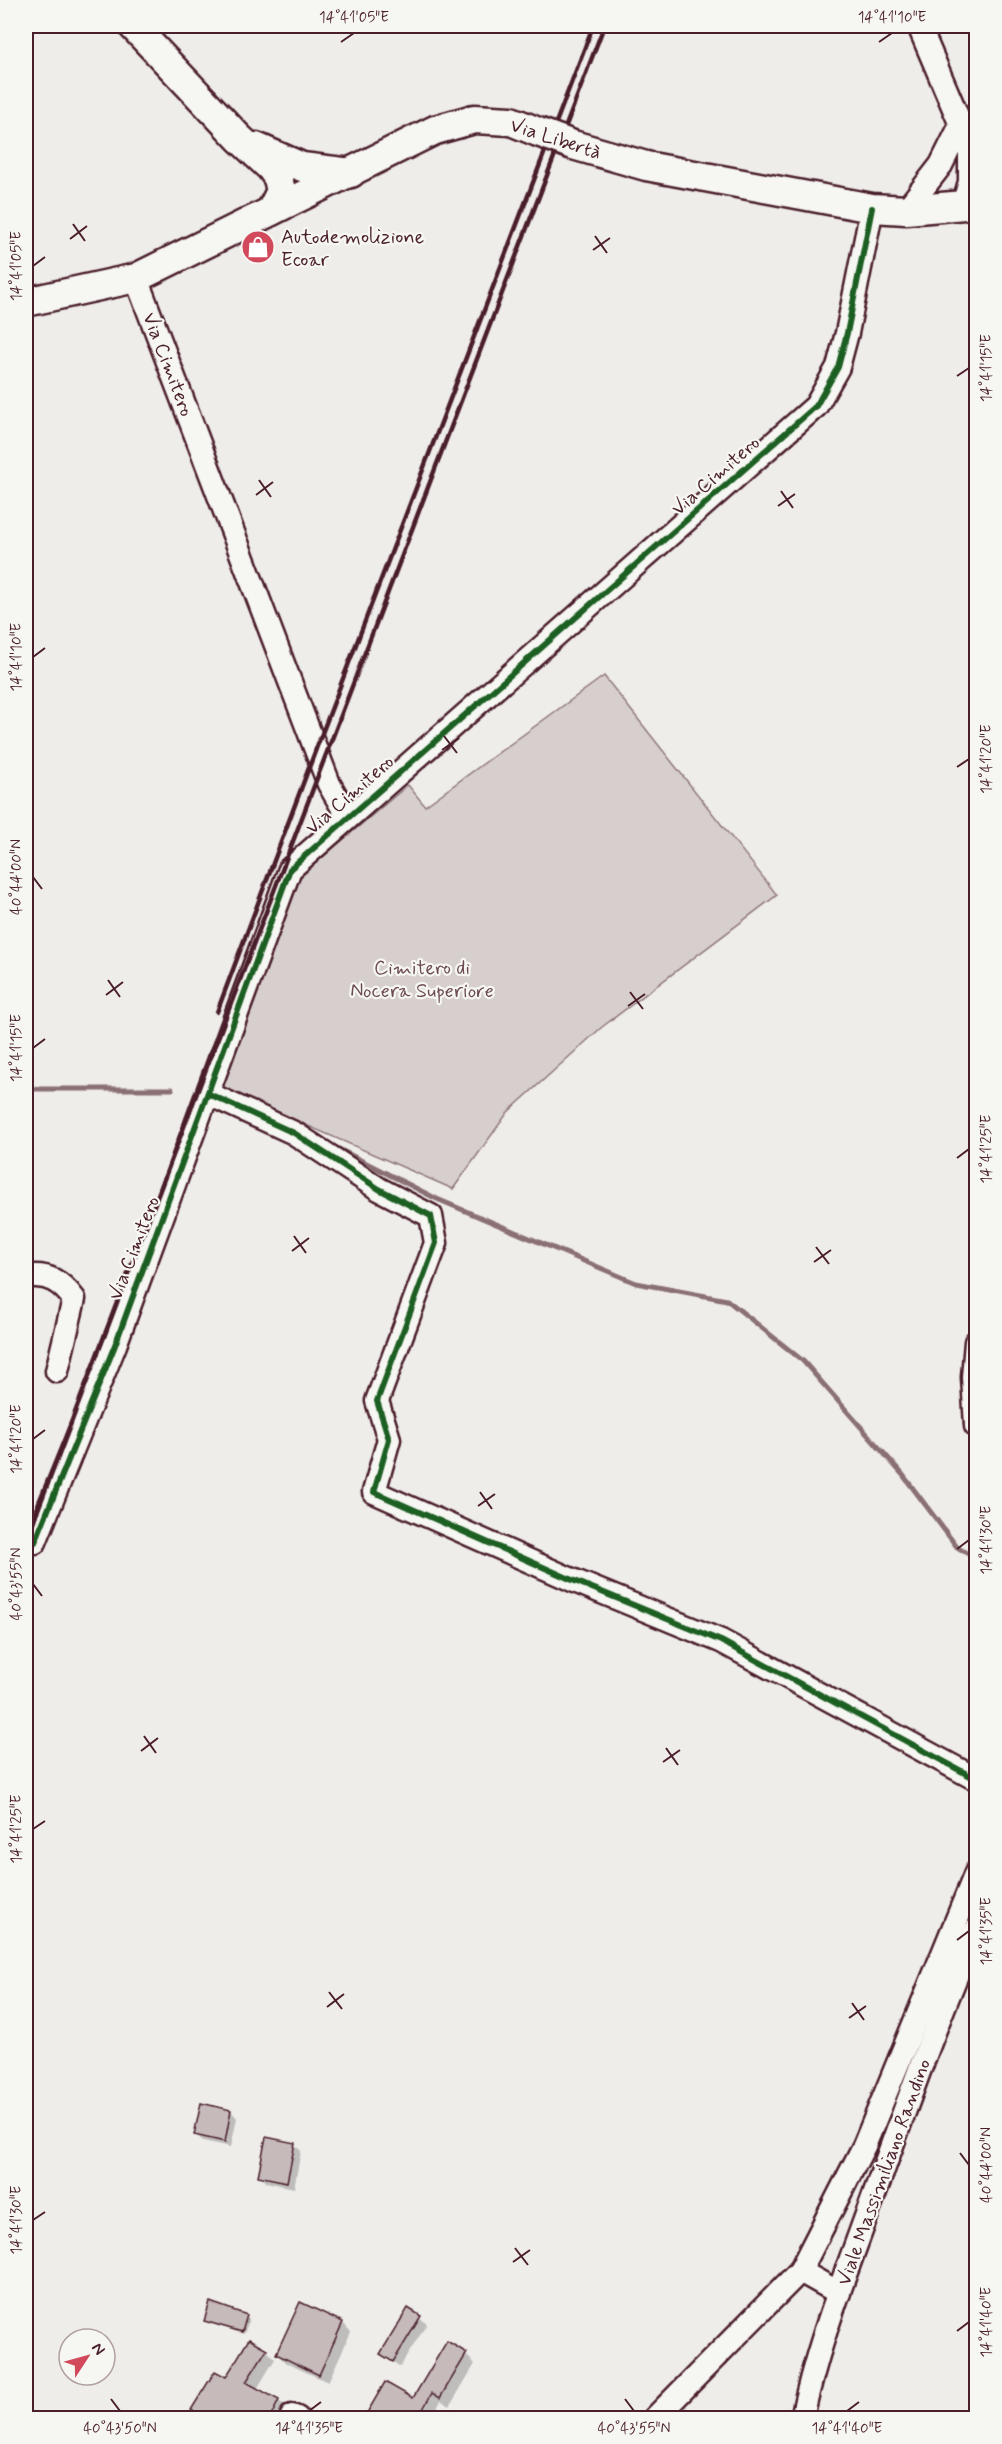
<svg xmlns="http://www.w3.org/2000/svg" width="1002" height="2444" font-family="Mynerve,sans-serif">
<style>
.green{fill:#d7cfce;stroke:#90777c;stroke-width:1.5}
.shadow{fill:#0003}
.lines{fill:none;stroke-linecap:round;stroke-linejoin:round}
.stream{stroke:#8a6f74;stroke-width:5}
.building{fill:#c6babb;stroke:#4a1f2b;stroke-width:1.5}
.minor-casing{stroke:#4a1f2b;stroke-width:27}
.major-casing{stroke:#4a1f2b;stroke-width:33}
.minor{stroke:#f6f6f2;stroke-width:22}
.major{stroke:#f6f6f2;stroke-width:28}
.rail{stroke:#4a1f2b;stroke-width:4.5}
.major-bridge-casing{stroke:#4a1f2b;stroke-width:33;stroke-linecap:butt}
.major-bridge{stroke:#f6f6f2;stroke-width:28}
.cycleway-casing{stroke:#f6f6f2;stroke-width:10}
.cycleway{stroke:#1b5e20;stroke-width:6}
.ticks{fill:none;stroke:#4a1f2b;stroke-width:2}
.labels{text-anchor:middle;stroke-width:4.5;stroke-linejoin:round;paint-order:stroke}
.street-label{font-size:20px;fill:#4a1f2b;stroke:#f6f6f2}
.poi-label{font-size:20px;fill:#4a1f2b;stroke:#f6f6f2;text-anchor:start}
.park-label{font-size:20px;fill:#6d4b54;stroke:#f6f6f2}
.neatline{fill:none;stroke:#4a1f2b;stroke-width:2}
.ticks-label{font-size:15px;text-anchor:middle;fill:#4a1f2b}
</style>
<rect width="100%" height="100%" fill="#efedea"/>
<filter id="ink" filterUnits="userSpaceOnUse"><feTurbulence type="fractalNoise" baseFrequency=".0167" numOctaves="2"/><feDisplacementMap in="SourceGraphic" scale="12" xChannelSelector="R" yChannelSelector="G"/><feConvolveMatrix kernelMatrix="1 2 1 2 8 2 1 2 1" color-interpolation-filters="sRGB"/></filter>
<g filter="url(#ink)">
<!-- green -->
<path class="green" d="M604,676L777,895L602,1027L508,1112L453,1189L228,1091L221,1085L287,887L408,785L425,806Z"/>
<!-- shadow -->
<g class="shadow">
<path d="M231,2111L237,2118L231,2147L203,2141L196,2135Z"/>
<path d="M295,2145L301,2151L294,2188L266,2182L260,2175Z"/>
<path d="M301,2304L343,2323L351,2332L328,2382L286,2363L277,2354Z"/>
<path d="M408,2310L427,2324L400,2367L382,2353Z"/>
<path d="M246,2317L249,2320L244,2334L209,2323L206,2320Z"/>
<path d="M266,2350L275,2359L257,2389L279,2401L288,2410L283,2418H202L193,2410L227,2379Z"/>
<path d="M466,2355L475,2364L450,2406L441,2401L431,2418H366L385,2384L413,2400Z"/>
</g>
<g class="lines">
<!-- stream -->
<g class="stream">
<path d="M26,1089H172"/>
<path d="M333,1146L437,1199L636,1283L727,1300L803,1361L903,1475L957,1547L976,1559"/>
</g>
</g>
<!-- building -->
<g class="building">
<path d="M201,2103L231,2110L225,2142L194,2135Z"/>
<path d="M266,2137L295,2143L287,2182L258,2176Z"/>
<path d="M210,2302L247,2315L242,2332L204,2321Z"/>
<path d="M300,2302L343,2322L319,2375L276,2354Z"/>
<path d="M408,2308L421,2316L393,2362L380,2354Z"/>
<path d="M249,2339L267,2349L246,2382L279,2400L270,2418H207L191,2410L215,2371L226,2377Z"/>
<path d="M447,2341L467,2353L440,2398L432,2393L418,2418H364L385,2382L413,2398Z"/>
</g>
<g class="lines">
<!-- minor casing -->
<g class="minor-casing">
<g id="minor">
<path d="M919,26L961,125L976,146"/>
<path d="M963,205L970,182V138"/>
<path d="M906,210L941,165L961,125"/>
<path d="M136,278L329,784L348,817"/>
<path d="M209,1094L294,1133L379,1189L431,1216L436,1243L377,1401L389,1439L374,1492L570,1579L721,1641L976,1779"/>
<path d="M26,1277C48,1273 61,1282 74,1299L57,1371"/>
<path d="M976,1342L973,1377L976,1426"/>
<path d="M35,1542L115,1345L290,869L816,406L838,367L847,333L872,208"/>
<path d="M800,2271L839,2293"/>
<path d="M292,2416L297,2418"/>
<path d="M655,2418L800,2271L864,2146L976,1873"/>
<path d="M802,2418C817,2345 845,2276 870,2206C904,2113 936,2020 976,1930"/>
</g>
</g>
<!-- major casing -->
<g class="major-casing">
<g id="major">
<path d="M133,26L239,138L271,168L278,178L281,191L271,211"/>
<path d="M573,145L646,166L872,208L906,210L976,204"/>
<path d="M256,147L302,167L351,173"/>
<path d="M26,302L136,278L435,130L474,119L511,121L538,132"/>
</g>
</g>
<!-- minor -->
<use href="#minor" class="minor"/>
<!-- major -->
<use href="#major" class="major"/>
<!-- rail -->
<g class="rail">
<path d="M217,1012L316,749L593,26"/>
<path d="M26,1541L604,26"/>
</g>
<!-- major-bridge casing -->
<g class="major-bridge-casing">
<path id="major-bridge" d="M538,132L573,145"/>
</g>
<!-- major-bridge -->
<use href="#major-bridge" class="major-bridge"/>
<!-- cycleway casing -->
<g class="cycleway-casing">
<g id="cycleway">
<path d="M209,1094L294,1133L379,1189L431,1216L436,1243L377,1401L389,1439L374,1492L570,1579L721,1641L976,1779"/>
<path d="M35,1542L115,1345L290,869L816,406L838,367L847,333L872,208"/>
</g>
</g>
<!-- cycleway -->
<use href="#cycleway" class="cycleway"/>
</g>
</g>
<!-- ticks -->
<path class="ticks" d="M341,42L354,33M879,42L892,33M73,224L85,241M595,236L607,253M70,239L87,226M593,250L610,238M33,266L45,257M957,376L969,368M259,480L271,497M781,491L793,508M256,495L273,482M778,506L795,494M33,657L45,648M444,736L457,753M442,750L459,738M957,767L969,759M33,877L42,889M108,980L120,997M630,992L643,1009M106,995L123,982M628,1006L645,994M33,1048L45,1039M957,1158L969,1149M294,1236L306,1253M816,1247L829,1264M292,1251L309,1238M814,1262L831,1250M33,1439L45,1430M480,1492L492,1509M478,1506L495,1494M957,1549L969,1540M33,1584L42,1596M144,1736L156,1753M666,1748L678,1765M141,1751L158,1738M663,1762L680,1750M33,1829L45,1821M957,1940L969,1931M329,1992L342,2009M852,2003L864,2020M327,2007L344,1994M849,2018L866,2006M960,2153L969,2165M33,2220L45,2212M515,2248L528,2265M513,2262L530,2250M957,2331L969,2322M111,2399L120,2411M625,2399L634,2411M309,2411L321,2402M847,2411L859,2402"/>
<!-- icons -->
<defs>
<g id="shop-disc" transform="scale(1.725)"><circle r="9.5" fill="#d1495b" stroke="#f6f6f2"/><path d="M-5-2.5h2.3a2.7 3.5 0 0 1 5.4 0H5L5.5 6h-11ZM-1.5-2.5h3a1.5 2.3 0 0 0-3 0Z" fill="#fff"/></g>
</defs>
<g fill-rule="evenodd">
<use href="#shop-disc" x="258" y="247"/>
</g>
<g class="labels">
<!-- street labels -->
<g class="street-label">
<text transform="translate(556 138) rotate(18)" y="7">Via Libertà</text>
<text transform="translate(169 364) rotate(69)" y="7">Via Cimitero</text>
<text transform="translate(715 475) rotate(-41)" y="7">Via Cimitero</text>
<text transform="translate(349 794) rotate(-41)" y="7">Via Cimitero</text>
<text transform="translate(133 1248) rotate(-69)" y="7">Via Cimitero</text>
<text transform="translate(883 2172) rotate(-70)" y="7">Viale Massimiliano Randino</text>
</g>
<!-- poi labels -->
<g class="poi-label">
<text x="281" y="243">Autodemolizione<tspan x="281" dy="23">Ecoar</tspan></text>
</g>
<!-- park labels -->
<g class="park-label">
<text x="422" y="974">Cimitero di<tspan x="422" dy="23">Nocera Superiore</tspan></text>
</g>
</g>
<!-- margin -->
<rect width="1002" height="2444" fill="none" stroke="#f6f6f2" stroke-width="66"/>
<!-- north arrow -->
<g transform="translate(87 2357) rotate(54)"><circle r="28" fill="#f6f6f2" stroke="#b1a0a2" stroke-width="1.5"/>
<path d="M0-4.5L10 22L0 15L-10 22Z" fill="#d1495b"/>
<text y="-9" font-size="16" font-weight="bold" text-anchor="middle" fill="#4a1f2b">N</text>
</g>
<rect x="33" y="33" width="936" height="2378" class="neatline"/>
<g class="ticks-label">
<text x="354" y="22">14°41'05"E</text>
<text x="892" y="22">14°41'10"E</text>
<text transform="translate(16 266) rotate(-90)" y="5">14°41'05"E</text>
<text transform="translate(986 368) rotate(-90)" y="5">14°41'15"E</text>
<text transform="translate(16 657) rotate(-90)" y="5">14°41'10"E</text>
<text transform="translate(986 759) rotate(-90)" y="5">14°41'20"E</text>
<text transform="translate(16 877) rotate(-90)" y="5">40°44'00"N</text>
<text transform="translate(16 1048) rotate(-90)" y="5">14°41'15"E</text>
<text transform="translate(986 1149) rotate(-90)" y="5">14°41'25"E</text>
<text transform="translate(16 1439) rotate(-90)" y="5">14°41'20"E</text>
<text transform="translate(986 1540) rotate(-90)" y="5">14°41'30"E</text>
<text transform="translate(16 1584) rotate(-90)" y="5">40°43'55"N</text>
<text transform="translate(16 1829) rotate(-90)" y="5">14°41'25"E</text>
<text transform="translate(986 1931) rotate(-90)" y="5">14°41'35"E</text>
<text transform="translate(986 2165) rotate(-90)" y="5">40°44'00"N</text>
<text transform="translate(16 2220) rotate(-90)" y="5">14°41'30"E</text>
<text transform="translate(986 2322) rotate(-90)" y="5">14°41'40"E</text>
<text x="120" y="2433">40°43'50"N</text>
<text x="309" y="2433">14°41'35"E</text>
<text x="634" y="2433">40°43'55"N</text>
<text x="847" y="2433">14°41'40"E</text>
</g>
</svg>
